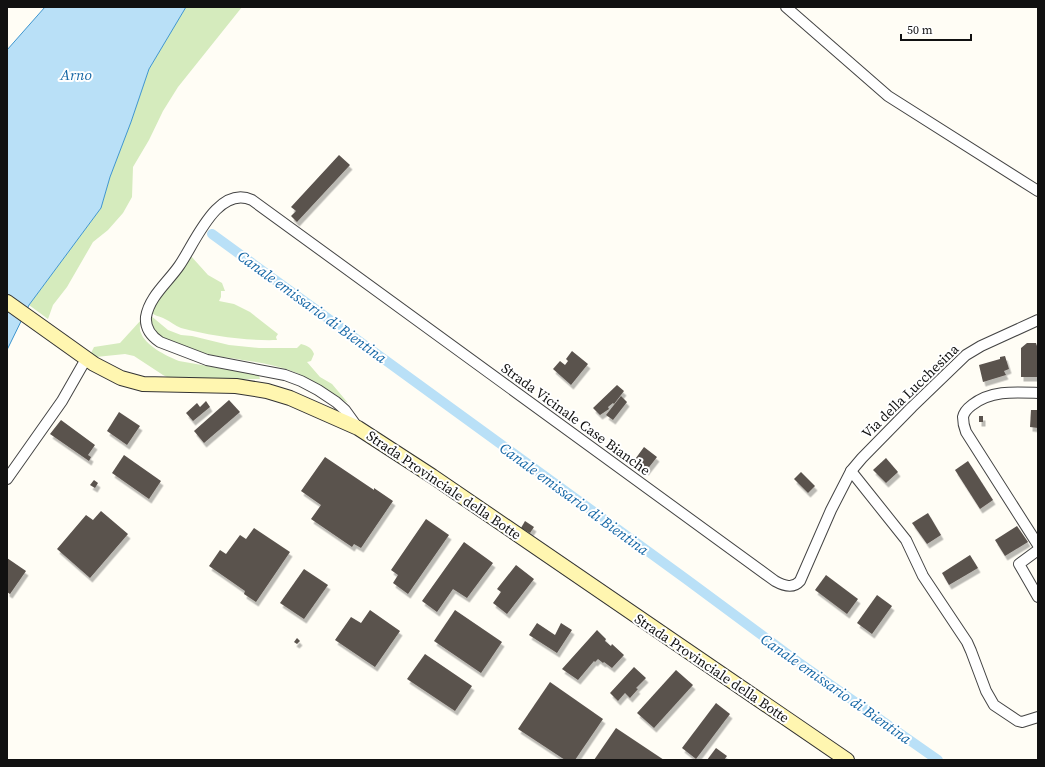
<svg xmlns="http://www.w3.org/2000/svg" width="1045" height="767" font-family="'Source Serif 4',serif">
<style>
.green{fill:#d5ebbd}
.water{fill:#b9e0f7;stroke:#3f96cf}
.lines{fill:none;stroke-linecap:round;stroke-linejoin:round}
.canal{stroke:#b9e0f7;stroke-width:10}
.building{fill:#5a524d;filter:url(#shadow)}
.minor-casing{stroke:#444;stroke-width:12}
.secondary-casing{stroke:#333;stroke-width:16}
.minor{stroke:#fff;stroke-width:10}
.secondary{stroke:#fff6b0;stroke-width:14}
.labels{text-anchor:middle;stroke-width:4;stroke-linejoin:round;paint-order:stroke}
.street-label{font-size:14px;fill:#111;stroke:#fff}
.water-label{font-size:15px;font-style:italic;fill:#1768a6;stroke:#fff}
</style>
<defs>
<filter id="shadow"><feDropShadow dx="2.5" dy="4.5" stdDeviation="0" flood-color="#0004"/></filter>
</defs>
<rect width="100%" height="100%" fill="#fffdf5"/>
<!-- green -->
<g class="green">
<path d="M186,7H242L178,87L163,111L149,140L133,167L132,197L123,213L108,230L93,242L67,287L53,305L48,319L29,305L101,208L110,177L131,122L149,69Z"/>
<path d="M190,255L208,275L222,283L225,291H221V297L219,301L234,304L250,312L278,334L276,337L277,340C247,341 211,336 181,328C175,326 170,321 165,319C160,316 154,316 151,312L154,303Z"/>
<path d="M150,315L168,330L181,335L192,336L229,345L259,348H297L301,344C308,346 312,348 314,354L311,361L307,362L320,377L332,384L348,403C328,392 310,377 289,370C244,355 191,361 152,331Z"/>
<path d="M141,320C140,324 139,329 141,333C145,345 166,356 179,361L253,374L259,376L260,379L173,380L163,375L134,356L125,354L96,357L91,353L94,347L120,343Z"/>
</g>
<!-- water -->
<path class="water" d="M45,7H186L149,69L131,122L110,177L101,208L29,305L7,350V50Z"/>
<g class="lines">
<!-- canal -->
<path class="canal" d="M212,234L686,579L798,662L938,760"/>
</g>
<!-- building -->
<g class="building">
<path d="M339,155L350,165L297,222L291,216L296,211L291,207Z"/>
<path d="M1027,343H1036L1037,346H1038V377H1021V348Z"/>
<path d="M572,351L588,364L571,385L553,369L560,361L565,365L568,361L566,359Z"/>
<path d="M1005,356L1009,369L1004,371L1006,375L983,382L979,365L1000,359V357Z"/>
<path d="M617,385L624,391L614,404L613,403L608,407L609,409L600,415L593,408Z"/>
<path d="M621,396L627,402L613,420L606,415Z"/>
<path d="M229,400L240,412L204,443L194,431Z"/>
<path d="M206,401L210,407L193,421L186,413L197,403L200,407Z"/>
<path d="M1031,410H1038V428L1030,427Z"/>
<path d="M119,412L140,426L127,445L107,431Z"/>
<rect x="979" y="416" width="4" height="6"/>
<path d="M61,420L95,445L88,455L91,457L89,461L50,434Z"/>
<path d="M644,447L657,457L646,471L639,466L638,467L633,462Z"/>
<path d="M124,455L161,481L149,499L112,473Z"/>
<path d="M325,457L374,490V488L393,501L361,548L354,544L352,547L311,519L321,505L301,491Z"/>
<path d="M886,458L898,472L886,483L873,470Z"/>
<path d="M968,461L993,500L980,509L955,470Z"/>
<path d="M801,472L815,486L808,493L794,479Z"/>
<path d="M94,480L98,483L95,488L90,485Z"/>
<path d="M101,511L128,534L90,578L57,549L86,515L93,520Z"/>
<path d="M928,513L941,535L927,544L912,523Z"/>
<path d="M426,519L449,535L408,594L393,583L398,575L391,570Z"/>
<path d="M525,521L534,527L530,533L521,528Z"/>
<path d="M1017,526L1028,542L1005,556L995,540Z"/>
<path d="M254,528L290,552L256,602L244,594L245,591L209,566L220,550L226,554L240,535L246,539Z"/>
<path d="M464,542L493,563L467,598L453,589L437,612L422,601Z"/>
<path d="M970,555L978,568L949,585L942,573Z"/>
<path d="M7,558L26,571L10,594L7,592Z"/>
<path d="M516,565L534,579L507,614L493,603L501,592L497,589Z"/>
<path d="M304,569L328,585L304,619L280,603Z"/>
<path d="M826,575L858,599L847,614L815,590Z"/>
<path d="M877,595L892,606L872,634L857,623Z"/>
<path d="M370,610L400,631L375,667L335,640L351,617L361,623Z"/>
<path d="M455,610L502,642L481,673L434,641Z"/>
<path d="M537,623L555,635L561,623L572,630L557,653L529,635Z"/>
<path d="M597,630L606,639L605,641L611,646L612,644L624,655L612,668L604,662L603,663L598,659L595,662L594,661L578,680L562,669Z"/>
<path d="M297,638L300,641L297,644L294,642Z"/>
<path d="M425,654L472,686L455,711L407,679Z"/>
<path d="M634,667L646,678L636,688L638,689L630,698L625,693L618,701L610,693Z"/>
<path d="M676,670L693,685L654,728L637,713Z"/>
<path d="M550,682L603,719L575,760H565L518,729Z"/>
<path d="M716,703L730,714L696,759L682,748Z"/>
<path d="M616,728L664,760H594Z"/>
<path d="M716,748L727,756L724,760H707Z"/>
</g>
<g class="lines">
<!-- minor casing -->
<g class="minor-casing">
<g id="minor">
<path d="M786,7L888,96L1038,191"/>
<path d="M1038,393C1015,392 991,390 972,405C968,408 964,412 963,417C963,422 964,427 966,432L1038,545"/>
<path d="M358,428L345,410L336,402L318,390L301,381L285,375L207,360L160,342C151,336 145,328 146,317C149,297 168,282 179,266C194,245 217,184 252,200L775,581C784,586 793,589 800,581L831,510L851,471L862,458L912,407L966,355L981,346L1038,320"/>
<path d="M851,471L906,540L923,576L967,642L971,651L986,691L994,705L1018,721L1022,722L1038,717"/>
<path d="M7,479L62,401L86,359"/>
<path d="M1038,550L1019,564L1038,597"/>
</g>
</g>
<!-- secondary casing -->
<g class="secondary-casing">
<path id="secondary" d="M7,302L94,364L121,378L143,384L236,386L267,391L290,398L358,428L432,476L847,760"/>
</g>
<!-- minor -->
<use href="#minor" class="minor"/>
<!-- secondary -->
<use href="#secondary" class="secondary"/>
</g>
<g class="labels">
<!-- street labels -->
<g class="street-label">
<text transform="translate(910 391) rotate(-44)" y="5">Via della Lucchesina</text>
<text transform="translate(576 419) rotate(36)" y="5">Strada Vicinale Case Bianche</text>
<text transform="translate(444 485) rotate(34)" y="5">Strada Provinciale della Botte</text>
<text transform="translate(712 668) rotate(34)" y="5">Strada Provinciale della Botte</text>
</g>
<!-- water labels -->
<g class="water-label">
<text x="76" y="80">Arno</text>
<text transform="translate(312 307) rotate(36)" y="5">Canale emissario di Bientina</text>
<text transform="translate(574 499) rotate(36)" y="5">Canale emissario di Bientina</text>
<text transform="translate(836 689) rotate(35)" y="5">Canale emissario di Bientina</text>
</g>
</g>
<!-- border -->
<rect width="1045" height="767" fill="none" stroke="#111111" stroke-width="16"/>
<!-- scale -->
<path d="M901 34v6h70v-6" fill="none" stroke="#111111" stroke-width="2"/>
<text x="907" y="34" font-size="12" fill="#111111" stroke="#ffffff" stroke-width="3" paint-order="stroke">50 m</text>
</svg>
